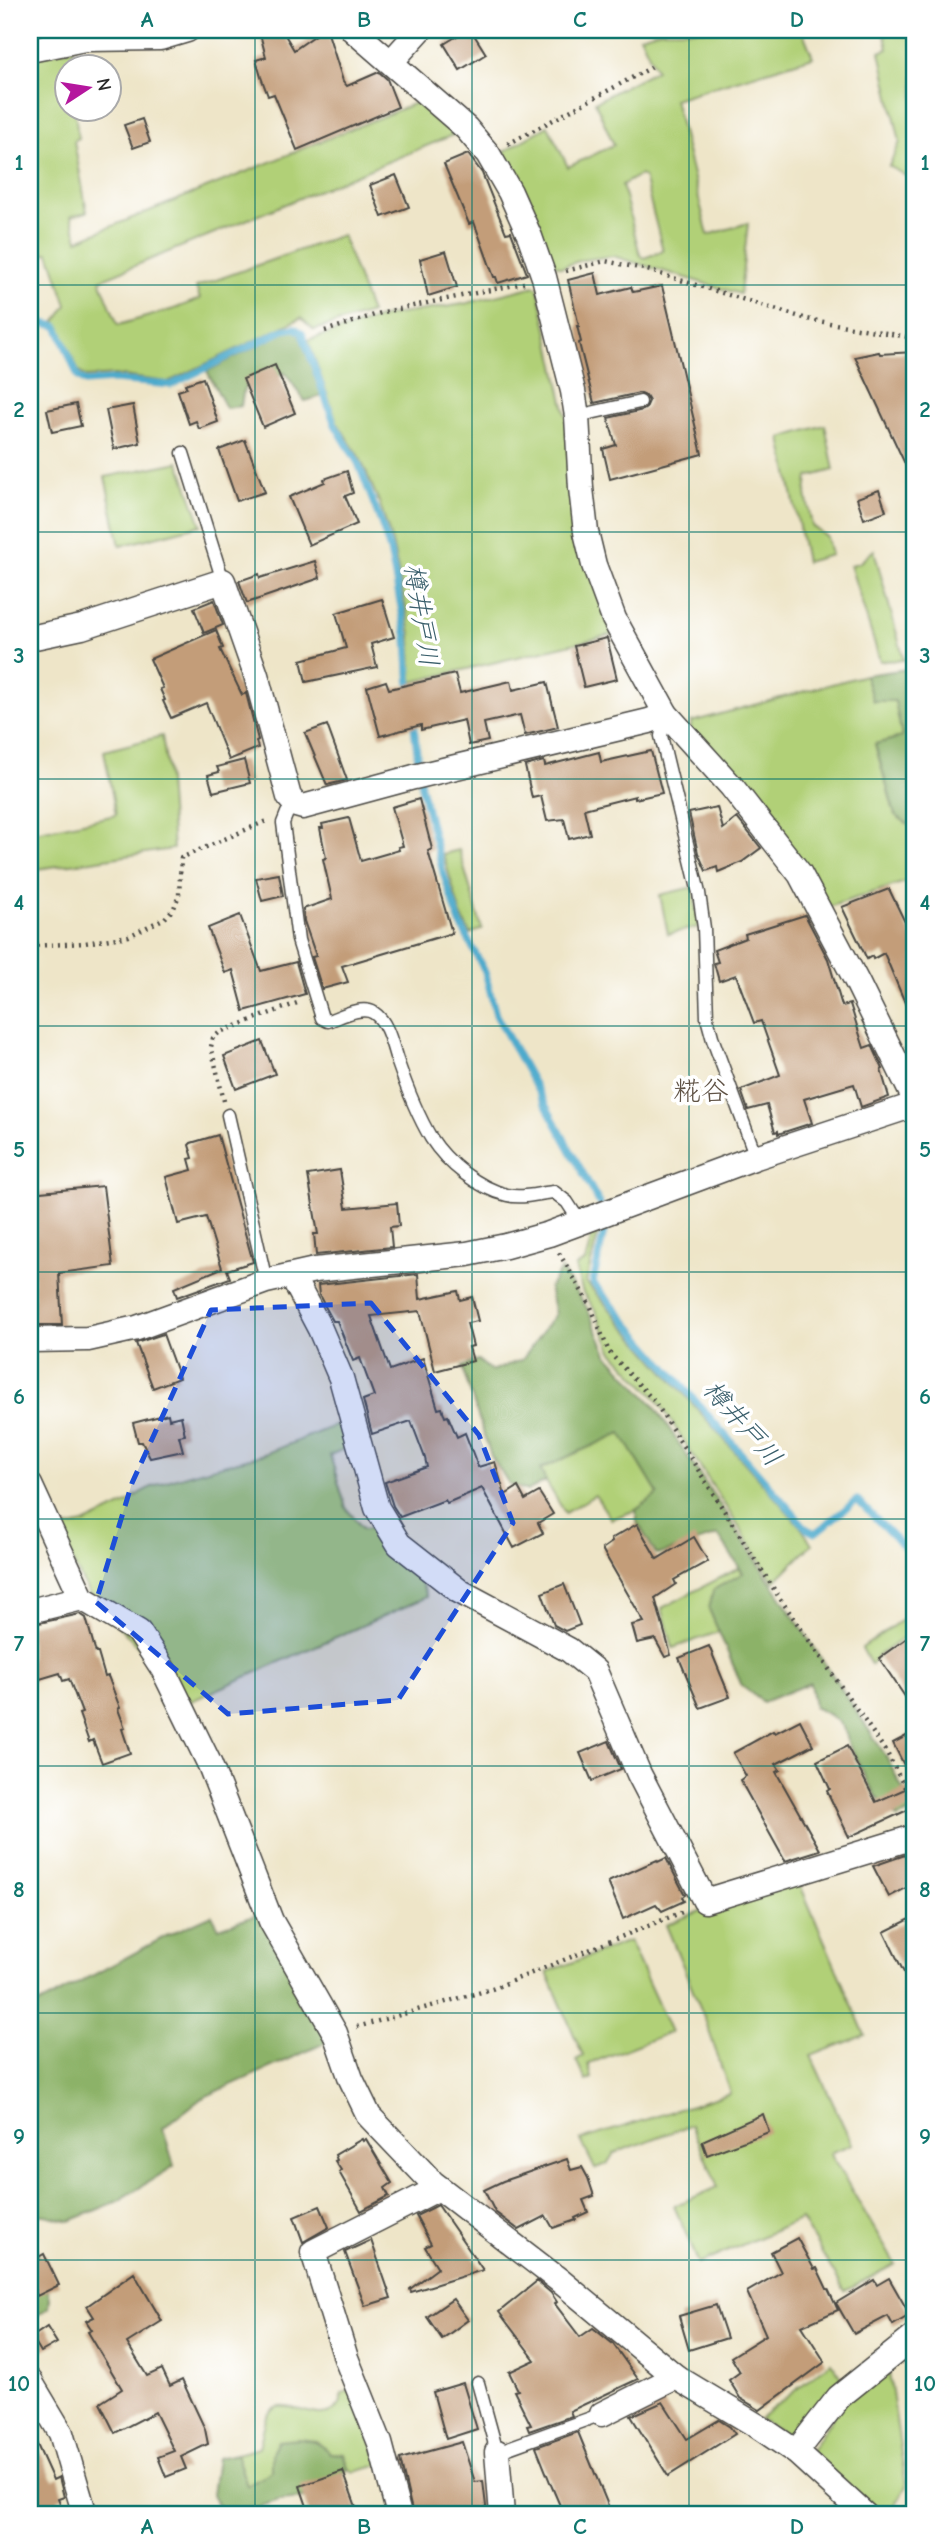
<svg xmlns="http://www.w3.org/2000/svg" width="944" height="2545" font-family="'Comic Neue','Klee One',sans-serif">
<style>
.green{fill:#b1d077;stroke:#6e7e51;stroke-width:2;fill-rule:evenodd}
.forest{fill:#8cb268;stroke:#5c6e4a;stroke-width:2}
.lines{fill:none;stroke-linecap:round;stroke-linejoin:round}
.stream{stroke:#4daacc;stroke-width:7}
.building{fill:#c39d79}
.lane-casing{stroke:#484743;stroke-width:15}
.street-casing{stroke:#484743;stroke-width:27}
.path{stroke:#484743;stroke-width:4.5;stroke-dasharray:2 5;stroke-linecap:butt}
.lane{stroke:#fff;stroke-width:12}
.street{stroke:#fff;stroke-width:24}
.marked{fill:#1d4ed8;fill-opacity:0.2;stroke:#1d4ed8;stroke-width:5;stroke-dasharray:14 9;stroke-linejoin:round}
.grid{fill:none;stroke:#0f766e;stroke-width:2;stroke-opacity:0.55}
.labels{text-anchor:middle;stroke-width:7;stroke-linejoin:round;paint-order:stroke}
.water-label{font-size:26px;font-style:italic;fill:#395e6b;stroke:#fff}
.quarter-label{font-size:28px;fill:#605346;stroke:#fff}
.neatline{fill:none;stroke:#0f766e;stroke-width:2.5}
.grid-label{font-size:23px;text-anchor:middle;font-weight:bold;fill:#0f766e}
</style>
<rect width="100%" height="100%" fill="#fff"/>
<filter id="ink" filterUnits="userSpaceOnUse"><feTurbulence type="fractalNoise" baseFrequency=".0143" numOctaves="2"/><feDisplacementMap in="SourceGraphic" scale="14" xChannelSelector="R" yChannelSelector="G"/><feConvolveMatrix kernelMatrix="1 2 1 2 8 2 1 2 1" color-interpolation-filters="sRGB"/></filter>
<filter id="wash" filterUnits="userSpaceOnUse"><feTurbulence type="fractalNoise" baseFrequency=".00686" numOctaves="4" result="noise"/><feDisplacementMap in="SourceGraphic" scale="28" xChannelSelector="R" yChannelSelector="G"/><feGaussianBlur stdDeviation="1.57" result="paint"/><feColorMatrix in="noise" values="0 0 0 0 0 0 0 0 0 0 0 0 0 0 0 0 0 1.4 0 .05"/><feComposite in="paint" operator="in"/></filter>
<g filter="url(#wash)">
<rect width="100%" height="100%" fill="#eee5c8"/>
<!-- green -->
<g class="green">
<path d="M661,30H802L813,57L674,99L708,235L748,223L740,294L613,256L582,260L561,267L554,264L547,257L503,159L505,151L548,126L568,167L614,145L595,102L656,70L640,36ZM640,175L644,177L663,251L644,258L640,255L622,185Z"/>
<path d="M884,30H914V174L906,176L889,166L900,142L880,52L888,49Z"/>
<path d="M73,48L76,66H66V108L80,109L75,110L78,138L74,141L87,212L71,216L78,240L423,100L458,133L100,280L118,325L174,309L200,299L196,287L342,235L371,313L314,330L301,318L168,382L114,375L86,377L79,372L59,325L55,323L67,305L49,253L30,255V58Z"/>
<path d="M535,286L538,288L614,634L412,682L411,633L392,542L379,502L361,460L337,422L308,340L387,316L464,304Z"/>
<path d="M825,425L834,470L808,477L806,494L812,526L827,537L831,555L806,562L781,438Z"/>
<path d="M179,462L201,525L120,546L105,477Z"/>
<path d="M874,550L904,660L880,661L850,565L859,563Z"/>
<path d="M865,675L873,701H895L902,737L875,744L895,815L914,828V879L825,908L691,734V722Z"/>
<path d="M162,736L167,768L173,849L30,870V833L116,815L104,751Z"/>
<path d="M459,850L482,929L470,934L461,915L443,854Z"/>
<path d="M693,887L699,927L668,934L660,895Z"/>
<path d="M601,1222L586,1282L800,1526L812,1544L774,1582L657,1399L612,1351L595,1310L583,1293L575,1267L585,1262L595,1225Z"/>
<path d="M344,1422L351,1446L330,1455L346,1508L363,1529L373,1528L417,1572L427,1597L189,1702L89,1594L56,1530L84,1524L130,1502C143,1480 239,1463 267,1453C293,1443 318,1432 344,1422Z"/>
<path d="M621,1432L658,1494L636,1510L611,1519L595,1495L565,1513L539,1470Z"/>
<path d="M739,1568L743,1573L709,1609L719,1632L673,1648L662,1608Z"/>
<path d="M914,1611V1630L878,1656L871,1665L862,1648Z"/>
<path d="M798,1880L865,2035L811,2056L852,2144L830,2153L895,2264L845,2291L801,2219L699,2264L674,2206L718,2187L691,2125L614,2153L607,2164L595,2169L581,2140L730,2093L705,2019L666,1925L705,1909Z"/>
<path d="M629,1941L671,2032L588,2064L592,2078L586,2081L576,2060L583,2056L547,1972Z"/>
<path d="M831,2362L845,2382L794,2439L759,2419Z"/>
<path d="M888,2366L906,2486L889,2515H873L808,2455L841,2404Z"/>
<path d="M352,2389L380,2465L354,2472L348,2469L345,2454L330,2453L316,2441L272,2453L273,2471L247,2486L236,2454L259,2448C262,2438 263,2424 268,2415C279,2394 312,2421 331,2412C335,2410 337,2407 340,2405L342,2394Z"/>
</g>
<!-- forest -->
<g class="forest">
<path d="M294,330L300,335L322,396L305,401L285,373L244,388L241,406L226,408L207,371L282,333Z"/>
<path d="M914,668V828L895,815L875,744L902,737L895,701H873L865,675Z"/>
<path d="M561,1269L587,1308L607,1354L653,1404L884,1753L909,1801L912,1812L897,1818L875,1795L848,1743C847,1724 830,1714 814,1707L810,1683L763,1702L742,1686L709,1609L713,1590L743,1573L718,1535L657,1555L637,1522L636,1510L658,1494L621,1433L540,1469L546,1481L527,1491L509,1484L491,1456L462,1367L478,1360L491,1371L522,1360L555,1314L549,1288Z"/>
<path d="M262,1913L330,2041L202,2098L163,2128L174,2166L118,2201L70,2221L45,2215H37L33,2236L50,2298L49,2307L30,2320V2009L170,1934L212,1915L219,1928Z"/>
<path d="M298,2439L316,2441L330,2453L345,2454L348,2469L339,2479L305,2498L279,2500L261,2506L259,2510L260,2515H222L212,2494L217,2458L236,2454L247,2486L272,2471V2453L278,2441Z"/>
</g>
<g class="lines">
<!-- stream -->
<g class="stream">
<path d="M30,325L43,323L57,326L78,377L85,382L113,380L171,385L283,330L295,328L302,333L335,425L358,463L381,523L390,551L407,638L410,692"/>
<path d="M413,718L421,786L443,873L460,923L485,972L496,1015L600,1204"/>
<path d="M606,1223L593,1283L807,1529L815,1533L857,1500L914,1557"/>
</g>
</g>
<g id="blocks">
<!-- building -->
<g class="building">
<path d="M259,30H282L294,50L323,30H327L343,81L347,86L379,72L387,79L398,107L297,150L274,94L268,96L261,77L256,60L266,57Z"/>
<path d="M467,30H471L486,54L460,70L444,44Z"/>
<path d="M142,119L150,142L133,148L124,125Z"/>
<path d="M468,154L482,173L506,233L511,232L527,274L498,283L496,277H494L474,222L469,224L444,164Z"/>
<path d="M396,175L409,207L382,217L370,185Z"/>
<path d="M446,251L457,287L428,296L420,259Z"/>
<path d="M595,273L600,295L631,287L633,292L662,286L702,454L610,479L603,449L616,445L608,418L643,410L646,408L649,401L646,396L639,393L594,403L579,343L581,342L577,326H579L568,280Z"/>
<path d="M879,352L880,354L914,352V483L855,357Z"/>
<path d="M275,365L295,413L263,427L243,379Z"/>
<path d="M203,378L218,422L199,429L196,421L189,424L178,391L187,388L185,384Z"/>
<path d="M76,404L81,426L52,432L47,410Z"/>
<path d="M133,405L140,443L114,449L106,410Z"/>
<path d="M245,440L265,492L237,501L219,450Z"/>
<path d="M347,471L353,493L345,496L357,524L309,545L289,497L325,482L324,479Z"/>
<path d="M879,490L886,511L864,519L857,498Z"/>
<path d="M315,561L320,578L247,603L239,581L259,574L260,578Z"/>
<path d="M382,599L394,637L371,644L377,667L306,682L301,660L346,648L336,613Z"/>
<path d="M214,600L223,625L204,633L194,608Z"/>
<path d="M216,630L223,648L220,649L242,695L246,693L258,740L256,741L258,748L229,760L206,703L171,718L163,701L165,700L160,689L163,688L150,659Z"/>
<path d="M607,638L617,679L584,687L574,646Z"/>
<path d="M455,674L460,693L511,681L513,690L547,682L558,727L525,735L520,715L484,723L488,741L469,745L464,720L421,730V725L380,736L367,687L386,681L389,689Z"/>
<path d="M327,725L347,780L327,785L305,733Z"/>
<path d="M651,751L662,793L635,799V796L584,809L590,834L569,839L564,819L547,821L541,796L532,798L525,766L544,761L545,766L599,752L601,762Z"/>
<path d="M244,760L250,783L213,792L208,775L219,772L217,767Z"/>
<path d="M419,799L432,849L428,851L452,933L342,966L348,982L322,989L312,957L316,956L304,921L303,909L332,899L323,859L326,858L320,828H323L322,824L349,818L361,861L399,850L398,847L403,846L392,807Z"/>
<path d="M717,807L723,829L737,818L761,848L742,862L718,872L717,867L706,871L698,853L689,813Z"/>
<path d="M279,874L283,896L262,901L256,878Z"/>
<path d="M889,889L914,941V1024L884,953L873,959L872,956L867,959L842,907Z"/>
<path d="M240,915L261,971L296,962L305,994L244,1011L233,970L225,973L208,928Z"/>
<path d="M805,915L828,959L842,1006L850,1004L864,1048L872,1045L883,1069L881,1070L889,1097L861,1107L854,1084L804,1099L812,1123L778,1134V1131L775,1132L767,1105L748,1110L741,1090L780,1075L761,1021L754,1023L736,975L719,981L714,963L718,962L714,950L746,938L745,934Z"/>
<path d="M262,1041L275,1074L236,1089L224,1056Z"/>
<path d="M218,1135L253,1262L227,1270L230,1278L177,1297L174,1288L222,1268L206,1217L178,1224L166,1177L192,1170L189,1159L193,1158L189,1145L191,1143Z"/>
<path d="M340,1170L346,1208L397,1203L399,1226L390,1227L392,1247L316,1255L314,1234H318L308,1175Z"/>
<path d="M103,1186L113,1266L59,1273L62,1325H30V1299L34,1298L32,1258H30V1193Z"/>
<path d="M418,1274L420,1299L458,1291L460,1300L472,1297L478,1321L467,1323L473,1346L469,1347L473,1361L435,1371L420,1311L371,1316L390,1370L423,1358L438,1409L442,1408L445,1417L448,1416L457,1437L465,1433L478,1467L495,1462L505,1495L518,1487L525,1500L539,1492L553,1514L538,1523L543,1533L514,1548L482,1488L447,1503L445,1500L400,1517L393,1506L385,1482L427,1467L425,1458L411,1421L372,1434L363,1400L374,1396L360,1358L353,1361L337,1321H333L319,1295L318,1285Z"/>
<path d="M163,1334L179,1378L153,1388L136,1343Z"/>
<path d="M168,1414L169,1419L181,1416L185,1435L179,1436L183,1451L150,1458L142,1442H138L133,1423Z"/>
<path d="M637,1524L657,1559L694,1537L708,1561L674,1580L676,1584L655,1598L671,1655L665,1657L655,1639L637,1643L632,1625L644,1622L602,1549L612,1542L611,1539Z"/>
<path d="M564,1584L580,1625L565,1631L554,1625L542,1593Z"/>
<path d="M80,1614L86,1618L96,1653H98L105,1677L108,1676L120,1708L118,1709L125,1728L122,1729L130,1753L102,1763L93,1740L89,1742L79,1714L82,1713L69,1679L63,1681L60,1673L30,1682V1625Z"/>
<path d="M914,1633V1710L879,1658Z"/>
<path d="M709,1646L730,1697L700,1708L679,1658Z"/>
<path d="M800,1720L813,1745L776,1764L780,1770L776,1772L820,1850L785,1861L740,1780L746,1776L733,1753L773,1731L775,1733Z"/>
<path d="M914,1732V1807L849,1837L827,1791L830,1789L817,1761L847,1746L876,1802L914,1785L893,1743Z"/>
<path d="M609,1741L621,1769L592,1781L580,1753Z"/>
<path d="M914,1852V1884L889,1897L873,1866Z"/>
<path d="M666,1858L685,1895L682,1897L684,1901L662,1911L656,1904L623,1919L608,1882L657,1860L658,1862Z"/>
<path d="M914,1917V1993L884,1932Z"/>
<path d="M763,2114L769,2132L707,2155L702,2141Z"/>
<path d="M362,2139L363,2141L366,2139L392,2183L385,2188L389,2196L361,2211L339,2172L341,2170L335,2161L337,2160L335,2155Z"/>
<path d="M567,2159L571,2170L582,2167L588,2178L594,2196L583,2200L588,2212L575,2218L576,2220L553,2228L546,2216L519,2230L495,2212L484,2190L503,2181Z"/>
<path d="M438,2205L483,2270L411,2292L410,2289L438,2268L425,2247L431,2244L416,2216Z"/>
<path d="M320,2206L329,2227L303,2242L294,2217Z"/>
<path d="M797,2238L814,2269L817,2268L827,2289H828L838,2310L802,2326L825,2362L760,2410L740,2398L729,2380L740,2372L731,2357L766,2335L747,2292L781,2272L771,2252Z"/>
<path d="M371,2240L391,2298L365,2306L345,2252Z"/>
<path d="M44,2254L59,2285L37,2296L30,2280V2262Z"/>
<path d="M134,2273L162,2321L127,2343L147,2376L162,2369L170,2386L182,2380L205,2429L208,2444L181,2457L186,2469L166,2477L158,2457L174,2451L155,2412L115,2433L100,2403L122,2389L88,2332L92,2330L86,2321L94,2317L87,2306Z"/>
<path d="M889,2278L910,2315L893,2325L888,2316L854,2334L836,2303L874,2280L877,2285Z"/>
<path d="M537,2281L551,2293L557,2302L555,2304L580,2337L593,2328L613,2344L638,2379L570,2411L572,2416L529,2431L527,2426L531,2425L514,2391L518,2390L509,2372L535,2360L499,2312Z"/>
<path d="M453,2299L468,2320L442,2339L427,2317Z"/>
<path d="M716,2305L727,2338L689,2350L679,2316Z"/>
<path d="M47,2327L57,2343L41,2352L32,2337Z"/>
<path d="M463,2383L477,2429L446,2439L433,2392Z"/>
<path d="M663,2402L687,2439L719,2420L730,2427L735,2434L668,2476L631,2416Z"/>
<path d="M30,2429L53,2480L59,2477L64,2497L58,2499L62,2509L45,2515H30Z"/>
<path d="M578,2432L612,2515H564L552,2487L536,2447Z"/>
<path d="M462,2442L475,2482L483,2481L487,2515H413L400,2459Z"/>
<path d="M343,2471L359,2515H310L300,2486Z"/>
</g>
</g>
</g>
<g filter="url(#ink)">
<use href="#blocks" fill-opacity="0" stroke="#484743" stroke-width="2"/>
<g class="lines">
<!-- lane casing -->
<g class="lane-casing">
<g id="lane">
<path d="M577,416L640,402"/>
<path d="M183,453L223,581"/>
<path d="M666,714L661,736L699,893L704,928L707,1018L713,1040L756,1157"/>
<path d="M296,805L287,813L283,823L298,940L322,1018L328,1021C340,1017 362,1005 374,1013C388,1022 392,1045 397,1060C405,1083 419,1118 431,1138C447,1163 478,1188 507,1195C523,1199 539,1193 554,1192L567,1202L580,1222"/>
<path d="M228,1115L266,1281"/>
<path d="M478,2383L497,2452L602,2414"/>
</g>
</g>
<!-- street casing -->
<g class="street-casing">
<g id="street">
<path d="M353,30L466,128L488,154L510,192L530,237L544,277L573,391L577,416L581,488L586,532L594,565L614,619L666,714L732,787L800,874L857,982L914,1098"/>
<path d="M30,50L85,39L160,38L187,30"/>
<path d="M391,62L420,30"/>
<path d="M30,638L82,627L223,581L256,675L289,797L296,805L303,807L414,777L649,721L666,714"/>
<path d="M292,1276L320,1329L341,1378L377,1508L399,1544L459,1591L569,1650L595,1671L639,1774L705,1901L914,1837"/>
<path d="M30,1340L88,1339L137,1328L266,1281L315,1270L467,1254L506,1246L549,1234L756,1157L914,1105"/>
<path d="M30,1485L82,1598L139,1632L163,1669L210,1765L271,1921L335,2033L351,2079L369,2116L433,2183L559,2280L676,2377L759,2427L796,2452L865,2515"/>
<path d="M30,1611L82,1598"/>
<path d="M30,2381L61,2433L85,2515"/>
<path d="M602,2414L676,2377"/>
<path d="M497,2452L502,2515"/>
<path d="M796,2452L839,2397L914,2337"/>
<path d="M399,2515L380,2443L346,2358L313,2252L439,2188"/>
</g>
</g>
<!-- path -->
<g class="path">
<path d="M508,144L654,66"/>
<path d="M566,271L605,261L644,269L807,319L914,338"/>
<path d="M325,331L384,312L524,283"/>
<path d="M30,946L85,943L129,936L165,918L174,908L179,895L181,858L266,821"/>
<path d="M224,1101L211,1047L213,1038L220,1032L300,1002"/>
<path d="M559,1253L591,1307L609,1352L655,1402L777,1594L887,1753L914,1805"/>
<path d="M357,2027L492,1989L685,1911"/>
</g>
<!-- lane -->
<use href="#lane" class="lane"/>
<!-- street -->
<use href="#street" class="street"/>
</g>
</g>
<!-- marked area -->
<path class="marked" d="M371,1303L479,1435L513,1523L398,1700L228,1714L96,1602L132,1483L211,1310Z"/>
<!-- grid -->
<path class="grid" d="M255,30V2515M472,30V2515M689,30V2515M30,285H914M30,532H914M30,779H914M30,1026H914M30,1272H914M30,1519H914M30,1766H914M30,2013H914M30,2260H914"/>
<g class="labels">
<!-- water labels -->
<g class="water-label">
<text transform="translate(422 615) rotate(81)" y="9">樽井戸川</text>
<text transform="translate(743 1423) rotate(49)" y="9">樽井戸川</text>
</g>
<!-- quarter labels -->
<g class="quarter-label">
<text x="701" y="1100">糀谷</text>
</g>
</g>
<!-- margin -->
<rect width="944" height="2545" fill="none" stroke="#fff" stroke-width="77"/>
<!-- north arrow -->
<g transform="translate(88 88) rotate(78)"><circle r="33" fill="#ffffff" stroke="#aaaaaa" stroke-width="2"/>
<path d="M0-5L12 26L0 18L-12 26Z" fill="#b5179e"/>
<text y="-10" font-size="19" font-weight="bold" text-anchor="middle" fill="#2b2b2b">N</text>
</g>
<rect x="38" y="38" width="868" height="2468" class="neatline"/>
<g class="grid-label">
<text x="147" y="27">A</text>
<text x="364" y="27">B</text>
<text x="580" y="27">C</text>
<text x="797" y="27">D</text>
<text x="19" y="170">1</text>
<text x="925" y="170">1</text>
<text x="19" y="417">2</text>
<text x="925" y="417">2</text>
<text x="19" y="663">3</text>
<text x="925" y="663">3</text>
<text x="19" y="910">4</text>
<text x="925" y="910">4</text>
<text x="19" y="1157">5</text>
<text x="925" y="1157">5</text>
<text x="19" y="1404">6</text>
<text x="925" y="1404">6</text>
<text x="19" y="1651">7</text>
<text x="925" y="1651">7</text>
<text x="19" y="1897">8</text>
<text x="925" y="1897">8</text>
<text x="19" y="2144">9</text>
<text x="925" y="2144">9</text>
<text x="19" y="2391">10</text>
<text x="925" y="2391">10</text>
<text x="147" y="2534">A</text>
<text x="364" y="2534">B</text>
<text x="580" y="2534">C</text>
<text x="797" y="2534">D</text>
</g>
</svg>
